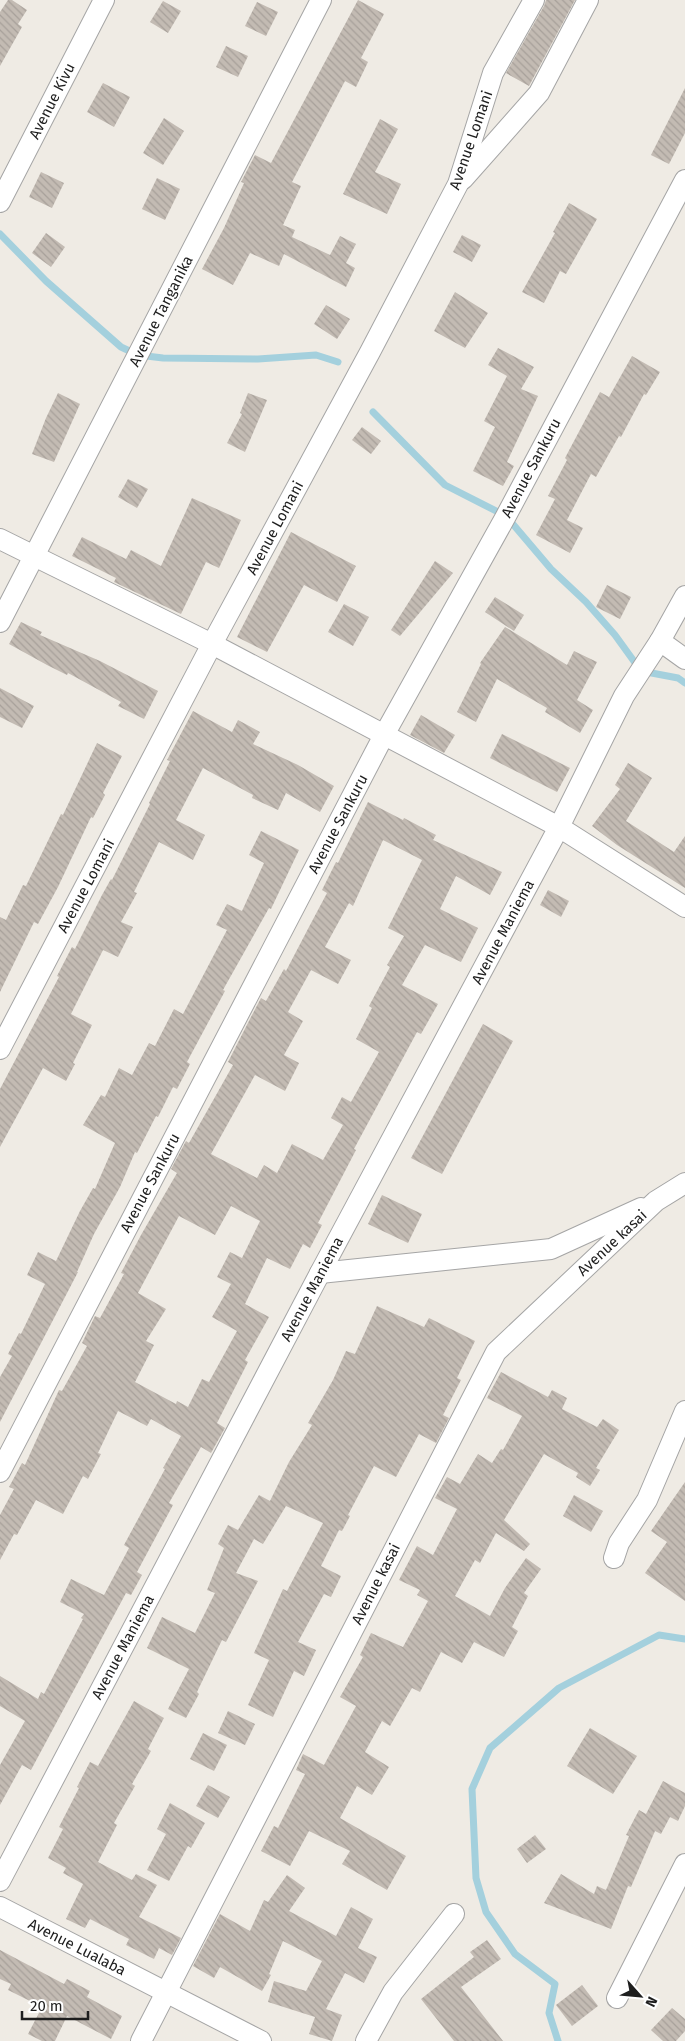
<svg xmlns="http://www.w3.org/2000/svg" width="685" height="2041" font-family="'Fira Sans',sans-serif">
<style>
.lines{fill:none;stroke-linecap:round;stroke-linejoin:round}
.stream{stroke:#a4d0dd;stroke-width:7}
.building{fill:url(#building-back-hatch);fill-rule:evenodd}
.minor-casing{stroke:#a5a5a5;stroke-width:22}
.minor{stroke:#fff;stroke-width:20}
.labels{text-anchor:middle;stroke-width:4;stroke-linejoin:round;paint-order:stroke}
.street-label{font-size:15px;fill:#1e1e1e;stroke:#fff}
</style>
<defs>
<pattern id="building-back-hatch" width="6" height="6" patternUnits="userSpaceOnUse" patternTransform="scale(1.25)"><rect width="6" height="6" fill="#c3bbb3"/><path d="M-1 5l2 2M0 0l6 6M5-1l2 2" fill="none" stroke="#a7a09a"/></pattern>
</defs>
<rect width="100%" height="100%" fill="#efebe4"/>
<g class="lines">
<!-- stream -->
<g class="stream">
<path d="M0,234L46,281L121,347L138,355L163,358L258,359L316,355L338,362"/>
<path d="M373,412L445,485L506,516L551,569L586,602L615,635L641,671L678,678L685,683"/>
<path d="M558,2041L549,2013L555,1984L515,1954L486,1912L476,1878L472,1789L490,1748L559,1688L659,1635L685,1639"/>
</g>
</g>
<!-- building -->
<g class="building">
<path d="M8,0H12L27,10L18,24L22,27L0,66V12Z"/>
<path d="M358,0L384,14L361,58L368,62L356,87L345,81L292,182L301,186L283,225L295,230L292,237L330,255L340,236L356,244L346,263L355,268L346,287L284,254L279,266L250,253L233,285L202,269L224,228L244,183L241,182L255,155L271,163Z"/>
<path d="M546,0H575L529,86L506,73L544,6Z"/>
<path d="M163,1L181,11L168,33L150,22Z"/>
<path d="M257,2L278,12L266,36L245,26Z"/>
<path d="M226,46L248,56L238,77L216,67Z"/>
<path d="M103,83L130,97L114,127L87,112Z"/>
<path d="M685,88V133L669,164L651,155Z"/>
<path d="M164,118L184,131L163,165L143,153Z"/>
<path d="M380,119L398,129L375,172L401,184L387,214L343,194Z"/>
<path d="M41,172L64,183L52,208L29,197Z"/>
<path d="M157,178L180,189L165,220L142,209Z"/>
<path d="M569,203L597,219L566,274L560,271L544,303L522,292L555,233L553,232Z"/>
<path d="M46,233L65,247L51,267L32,253Z"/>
<path d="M462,235L481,245L472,262L453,252Z"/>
<path d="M455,292L488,313L465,348L434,331Z"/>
<path d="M326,305L350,319L337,339L314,324Z"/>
<path d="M498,348L534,367L521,389L538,396L507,462L514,466L503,486L473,471L495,427L484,421L507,376L488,365Z"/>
<path d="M632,356L660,372L646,395L644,394L621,437L619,436L596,477L591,474L567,520L583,528L570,553L536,535L555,499L548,496L567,460L565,458L600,392L609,397Z"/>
<path d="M58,393L80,404L54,462L32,454L46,418Z"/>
<path d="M248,393L267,400L245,452L227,443L242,414L240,413Z"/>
<path d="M362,427L381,441L371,454L352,440Z"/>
<path d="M128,479L148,489L137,508L118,497Z"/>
<path d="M192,498L241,520L219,568L206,562L181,614L114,582L116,578L72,556L82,537L126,559L131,550L161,566Z"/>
<path d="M291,532L356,566L337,602L304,585L267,652L237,637Z"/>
<path d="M435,561L453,573L400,636L391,630Z"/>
<path d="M607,585L631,597L620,619L596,607Z"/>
<path d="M495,597L524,615L514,631L485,612Z"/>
<path d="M344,604L369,617L353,646L328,632Z"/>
<path d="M21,622L42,632L40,635L100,661L158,691L144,719L118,706L121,702L68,673L67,675L47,665L9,644Z"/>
<path d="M505,627L567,665L574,651L597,662L577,700L593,710L580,733L545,712L547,708L497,679L476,722L457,712L481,664L480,663Z"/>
<path d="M0,688L34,706L22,728L0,717Z"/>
<path d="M193,711L232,732L238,720L260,732L253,744L298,765L334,786L320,812L286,793L278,810L252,798L253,795L203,768L176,820L205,835L193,860L159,842L134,892L137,893L121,922L133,927L118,957L103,950L71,1014L92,1025L73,1063L75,1064L66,1081L43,1068L0,1147V1089L59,977L57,976L72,947L75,949L102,895L111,879L112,880L150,804L149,803L170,761L167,760Z"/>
<path d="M421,715L455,735L444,753L410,735Z"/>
<path d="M502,734L570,768L557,792L490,758Z"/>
<path d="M97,743L122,756L103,793L105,795L93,818L91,817L58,887L38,924L34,922L0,992V917L6,920L23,885L26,886L61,814L63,815Z"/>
<path d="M628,763L652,778L626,821L674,852L685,836V888L617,845L592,826L620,789L615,785Z"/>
<path d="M368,802L403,820L404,818L436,835L433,840L502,872L490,895L456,876L440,909L478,928L461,962L425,945L402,985L438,1004L421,1034L417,1032L354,1149L356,1150L318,1223L322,1225L310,1248L303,1244L290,1269L267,1258L245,1304L269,1317L245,1360L248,1362L217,1423L225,1428L211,1453L201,1447L169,1503L173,1505L137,1572L142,1575L131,1595L126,1593L31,1770L22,1765L0,1805V1765L25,1721L0,1706V1676L38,1699L41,1692L44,1694L83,1619L81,1618L84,1614L60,1602L71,1579L104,1595L129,1548L124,1545L165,1469L163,1468L181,1436L151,1419L147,1426L118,1411L98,1453L101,1454L88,1479L83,1476L63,1514L36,1500L17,1535L14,1534L0,1560V1515L14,1489L9,1487L22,1463L25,1465L59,1390L62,1391L87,1346L82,1343L95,1316L100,1318L124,1274L121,1273L141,1235L177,1173L171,1169L186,1141L189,1143L233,1065L228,1062L252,1015L261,998L266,1001L284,969L286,971L310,925L327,893L322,890L336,862L338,863ZM383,840L422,860L388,928L404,936L387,965L390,967L369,1006L372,1008L356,1039L379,1052L351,1102L342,1097L331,1118L343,1125L323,1160L292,1144L277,1173L264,1165L257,1178L211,1154L255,1075L285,1091L299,1063L284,1055L303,1021L288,1012L311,970L338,984L351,960L325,947L349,903L353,906ZM231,1206L260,1221L242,1258L230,1252L217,1277L231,1284L212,1317L237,1331L209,1382L202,1379L188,1407L177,1401L176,1404L135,1382L154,1345L146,1341L166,1309L138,1293L179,1216L215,1235Z"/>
<path d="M261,831L299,850L271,909L269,908L223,990L225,991L187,1062L190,1064L177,1089L173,1087L158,1117L156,1116L137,1153L135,1152L120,1187L94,1234L77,1272H78L0,1422V1377L12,1356L8,1354L19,1333L21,1334L45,1284L27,1275L38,1252L56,1261L80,1211L93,1188L95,1189L115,1143L83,1125L101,1095L105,1097L119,1068L132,1075L149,1043L155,1046L174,1009L183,1014L227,930L216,925L227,904L242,911L264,863L249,855Z"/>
<path d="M548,890L569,901L561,917L540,905Z"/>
<path d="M483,1024L513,1041L442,1174L411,1158Z"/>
<path d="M382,1195L422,1214L408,1243L368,1224Z"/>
<path d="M377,1306L424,1327L429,1318L475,1341L457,1378L461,1380L443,1415L449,1418L436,1443L419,1434L396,1477L374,1466L348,1515L350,1516L342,1531L339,1530L321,1566L341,1576L331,1597L324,1594L298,1642L316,1650L304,1676L294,1671L273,1717L248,1705L269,1660L254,1653L283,1589L287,1591L323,1523L286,1506L263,1544L254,1539L236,1573L258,1581L226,1642L222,1640L197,1692L199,1694L186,1718L168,1709L189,1669L147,1648L162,1617L195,1633L215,1593L207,1590L224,1548L218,1544L228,1525L238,1530L259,1495L270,1501L289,1462L312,1425L308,1423L333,1380L346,1351L355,1354Z"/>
<path d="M501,1372L548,1397L552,1390L567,1398L562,1409L597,1427L603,1419L619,1430L596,1468L600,1470L590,1486L576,1477L578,1473L544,1454L504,1520L530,1544L524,1551L496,1533L480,1563L475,1560L455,1596L490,1616L505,1588L526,1558L541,1569L524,1593L528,1596L512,1627L518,1631L504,1657L474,1642L462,1663L441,1652L420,1692L412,1688L390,1726L382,1721L365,1752L389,1767L372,1795L357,1786L340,1818L406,1856L387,1890L342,1864L350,1851L309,1831L290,1866L261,1851L274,1826L278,1828L305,1774L296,1770L303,1754L324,1765L356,1706L340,1697L363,1657L360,1655L371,1633L403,1647L428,1601L417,1595L420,1590L399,1580L417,1546L433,1555L457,1509L435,1498L447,1477L460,1484L478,1454L492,1463L501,1449L503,1450L522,1416L487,1398Z"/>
<path d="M685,1482V1601L645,1573L667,1542L651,1531Z"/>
<path d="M574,1495L603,1511L591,1532L563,1516Z"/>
<path d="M134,1701L164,1718L148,1749L151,1751L132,1784L135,1786L114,1823L117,1825L98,1862L132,1880L136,1874L157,1885L139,1917L181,1938L172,1955L159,1948L154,1959L126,1945L129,1939L90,1919L85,1928L66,1919L83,1884L63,1873L66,1868L48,1858L63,1829L59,1827L79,1788L77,1787L90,1762L98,1766Z"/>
<path d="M228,1711L255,1724L245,1745L218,1733Z"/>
<path d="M590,1728L637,1756L613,1794L567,1766Z"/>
<path d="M203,1733L227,1745L214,1771L190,1759Z"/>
<path d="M663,1781L685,1793V1806L678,1821L670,1817L661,1834L655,1831L631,1887L628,1886L611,1929L544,1903L561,1874L594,1894L597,1886L606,1890L629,1836L626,1835L639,1810L646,1814Z"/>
<path d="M208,1785L230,1797L218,1818L196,1806Z"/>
<path d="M170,1803L205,1823L191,1848L188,1846L169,1881L147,1870L166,1834L157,1829Z"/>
<path d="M535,1835L546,1849L527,1863L517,1849Z"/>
<path d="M287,1875L305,1888L289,1911L336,1936L351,1907L373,1919L358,1948L377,1957L364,1983L345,1973L326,2009L342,2015L332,2041L309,2034L315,2017L268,2002L274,1981L306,1991L322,1961L283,1941L269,1974L271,1975L262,1991L220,1967L214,1978L193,1966L220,1914L250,1931L264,1900L268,1902Z"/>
<path d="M487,1940L501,1959L461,1987L503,2041H454L421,1999L474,1957L470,1952Z"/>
<path d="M0,1950L64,1984L67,1979L90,1991L87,1997L122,2016L111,2039L67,2016L55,2041H42L28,2034L42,2007L8,1990L11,1984L0,1979Z"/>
<path d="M582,1985L598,2006L572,2026L556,2005Z"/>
<path d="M672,2008L685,2019V2031L676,2041H663L651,2030Z"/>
</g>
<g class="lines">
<!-- minor casing -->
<g class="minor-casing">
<g id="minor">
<path d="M463,179L539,93L588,0"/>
<path d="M0,202L104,0"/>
<path d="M0,539L212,644L559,827L685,907"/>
<path d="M0,622L321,0"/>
<path d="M660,641L685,659"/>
<path d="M0,1049L212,644L370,352L458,184L493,73L534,0"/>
<path d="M320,1273L551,1249L641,1208"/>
<path d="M0,1472L384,735L506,516L685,180"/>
<path d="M614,1558L619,1543L647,1500L685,1411"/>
<path d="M0,1881L320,1273L559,827L624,696L660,641L685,596"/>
<path d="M0,1907L261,2041"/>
<path d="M617,1998L685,1864"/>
<path d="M141,2041L496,1352L656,1201L685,1183"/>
<path d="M366,2041L393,1992L454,1914"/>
</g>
</g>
<!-- minor -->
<use href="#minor" class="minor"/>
</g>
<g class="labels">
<!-- street labels -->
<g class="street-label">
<text transform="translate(52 101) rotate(-63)" y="5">Avenue Kivu</text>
<text transform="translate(471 140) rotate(-71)" y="5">Avenue Lomani</text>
<text transform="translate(161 311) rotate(-63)" y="5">Avenue Tanganika</text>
<text transform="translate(531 468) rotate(-62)" y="5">Avenue Sankuru</text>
<text transform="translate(275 528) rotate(-62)" y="5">Avenue Lomani</text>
<text transform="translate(338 824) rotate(-62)" y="5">Avenue Sankuru</text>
<text transform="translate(86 886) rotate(-62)" y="5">Avenue Lomani</text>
<text transform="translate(503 932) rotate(-62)" y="5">Avenue Maniema</text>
<text transform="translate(150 1183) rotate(-62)" y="5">Avenue Sankuru</text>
<text transform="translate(612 1243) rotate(-43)" y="5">Avenue kasai</text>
<text transform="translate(312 1289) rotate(-62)" y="5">Avenue Maniema</text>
<text transform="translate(376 1584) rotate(-63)" y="5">Avenue kasai</text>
<text transform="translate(123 1647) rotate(-62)" y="5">Avenue Maniema</text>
<text transform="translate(77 1947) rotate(27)" y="5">Avenue Lualaba</text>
</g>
</g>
<!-- north arrow -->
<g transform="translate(640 1996) rotate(117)" stroke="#ffffff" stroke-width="4" paint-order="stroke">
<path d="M0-4L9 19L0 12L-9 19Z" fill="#1e1e1e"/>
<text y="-8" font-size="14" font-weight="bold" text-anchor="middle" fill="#1e1e1e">N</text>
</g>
<!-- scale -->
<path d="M22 2011v8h66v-8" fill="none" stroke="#1e1e1e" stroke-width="2.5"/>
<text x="30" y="2011" font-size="15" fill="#1e1e1e" stroke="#ffffff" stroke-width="4" paint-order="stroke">20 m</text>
</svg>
